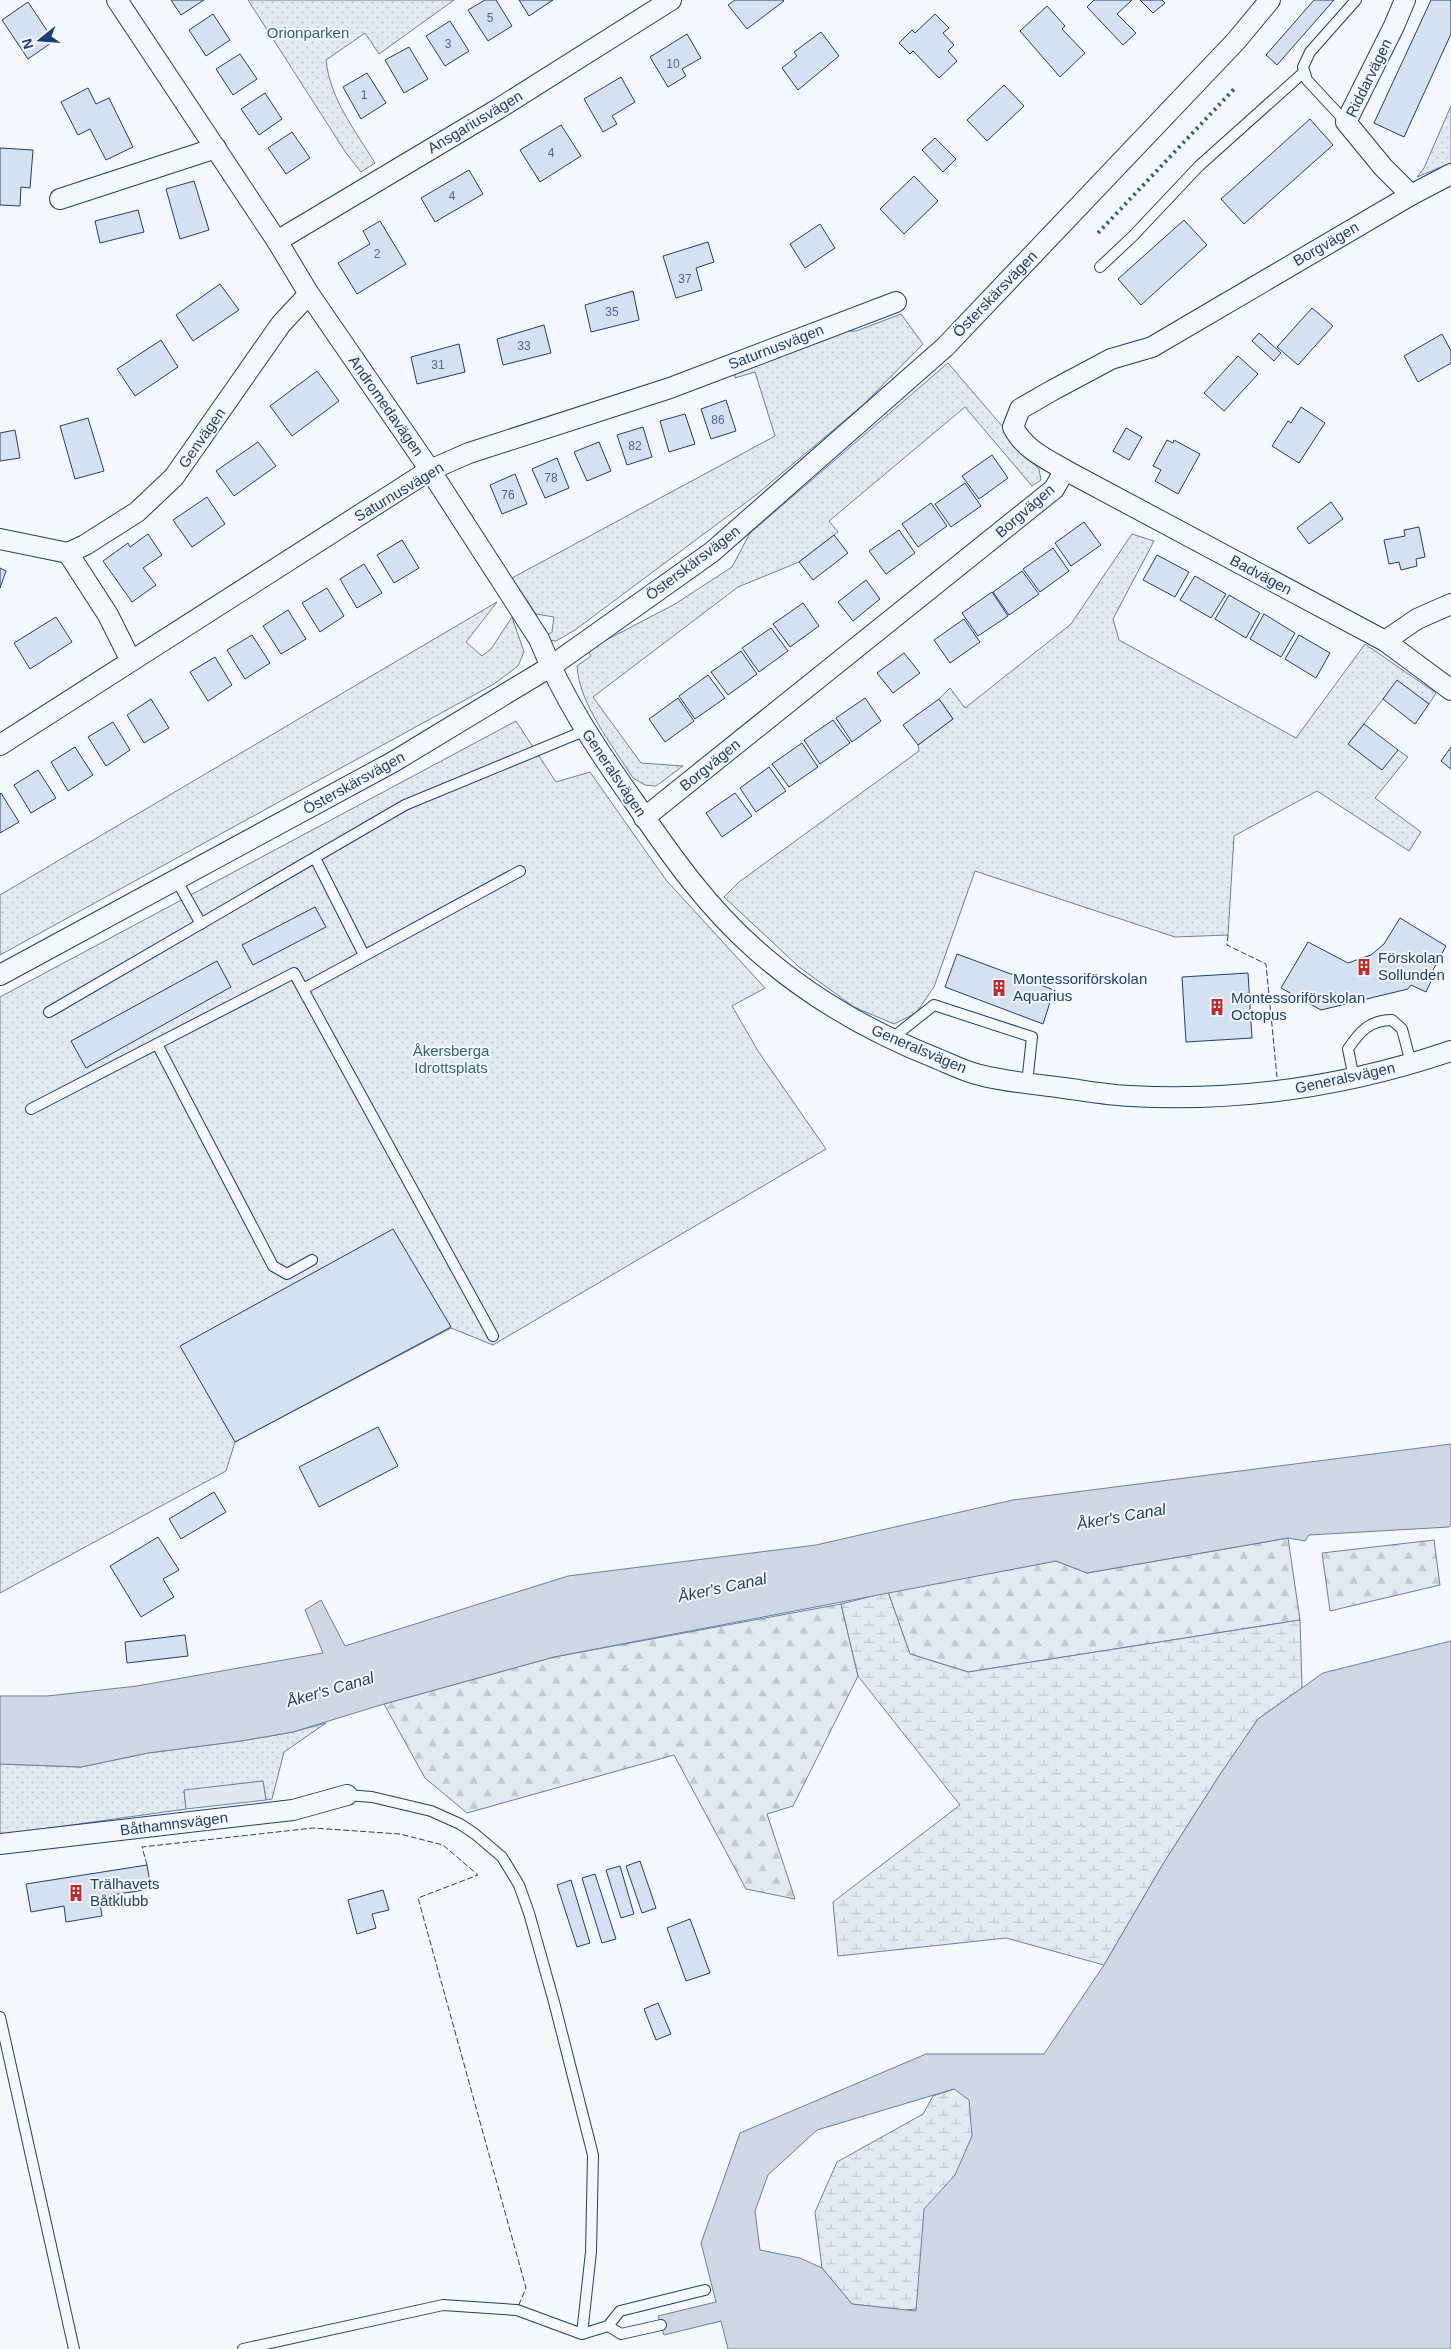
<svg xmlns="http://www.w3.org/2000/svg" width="1451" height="2349" font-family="Helvetica,sans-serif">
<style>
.forest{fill:url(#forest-firs);stroke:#687fa3}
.wetland{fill:url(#wetland-marsh);stroke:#687fa3}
.park{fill:url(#park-dots);stroke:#687fa3}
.parking{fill:#e3e8f0;stroke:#687fa3}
.water{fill:#cfd7e4;stroke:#687fa3;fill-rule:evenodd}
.building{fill:#d5e0f0;stroke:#1d3f73}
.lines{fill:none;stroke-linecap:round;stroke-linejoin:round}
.service-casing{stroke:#1d3f73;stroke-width:12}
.minor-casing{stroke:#1d3f73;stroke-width:22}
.service{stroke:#f4f7fb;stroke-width:10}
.minor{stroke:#f4f7fb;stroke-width:20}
.hedge{stroke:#2c6c60;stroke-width:4;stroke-dasharray:2.5 4;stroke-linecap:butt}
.fence{stroke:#1d3f73;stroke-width:1;stroke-dasharray:6 2.5;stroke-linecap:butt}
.labels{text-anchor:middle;stroke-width:4;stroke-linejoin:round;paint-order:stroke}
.number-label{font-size:12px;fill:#4b6792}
.park-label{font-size:15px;fill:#2c6c60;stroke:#f4f7fb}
.street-label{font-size:15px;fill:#1d3f73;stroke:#f4f7fb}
.poi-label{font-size:15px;fill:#1d3f73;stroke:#f4f7fb;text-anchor:start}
.water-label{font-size:16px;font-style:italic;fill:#1d3f73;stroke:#f4f7fb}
</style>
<defs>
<pattern id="forest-firs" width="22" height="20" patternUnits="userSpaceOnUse" patternTransform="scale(1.25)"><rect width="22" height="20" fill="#e3e9f0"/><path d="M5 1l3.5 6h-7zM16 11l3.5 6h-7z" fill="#c2c9d1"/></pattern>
<pattern id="wetland-marsh" width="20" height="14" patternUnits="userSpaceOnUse" patternTransform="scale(1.25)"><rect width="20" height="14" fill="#e3e9f0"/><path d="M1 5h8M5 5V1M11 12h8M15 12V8" fill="none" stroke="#c2c9d1"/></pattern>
<pattern id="park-dots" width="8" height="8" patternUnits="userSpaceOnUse" patternTransform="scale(1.25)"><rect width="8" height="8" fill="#e3e9f0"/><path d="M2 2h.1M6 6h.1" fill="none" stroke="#c2c9d1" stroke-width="1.8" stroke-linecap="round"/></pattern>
</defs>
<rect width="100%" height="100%" fill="#f4f7fb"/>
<!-- forest -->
<g class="forest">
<path d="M1288,1538L1300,1620L968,1672L910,1654L888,1592L1056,1561L1087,1573Z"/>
<path d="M1434,1540L1440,1585L1330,1611L1322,1553Z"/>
<path d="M841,1604L858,1676L793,1806L767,1814L795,1899L746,1889L674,1755L467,1813L425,1778L384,1704L554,1657Z"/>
</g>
<!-- wetland -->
<g class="wetland">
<path d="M888,1592L910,1654L968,1672L1300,1620L1302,1688L1258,1719L1219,1776L1163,1864L1104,1965L1006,1938L838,1956L833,1902L960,1805L858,1676L841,1604Z"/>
<path d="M954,2089L978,2093L997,2302L904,2310L852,2304L822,2268L815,2212L837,2162L923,2114L933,2096Z"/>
</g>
<!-- park -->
<g class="park">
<path d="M248,0H454L379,54L365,33L326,60C330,99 355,130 375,163L361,172L346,153Z"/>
<path d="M1451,106V163L1417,177L1424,168Z"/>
<path d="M901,314L923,344L863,405L756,495L575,630L556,641L547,640L544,637L552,632L554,617L536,614L512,578L775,436L755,372L735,378V373L834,331H856Z"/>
<path d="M948,363L1039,469L1041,480L1032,486L965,407L829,521L838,532L799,562L738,587L593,697L641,763L683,766L656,786L645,785L633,778C613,746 579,704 577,666L591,656L587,650L675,604L732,567L750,533Z"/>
<path d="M1132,534L1154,541L1113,619L1119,640L1296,738L1365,644L1436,693L1429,704L1397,681L1349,743L1398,750L1408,757L1375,798L1421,832L1409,851L1317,791L1234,836L1228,935L1175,937L975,871L934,987L916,1013L894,1024L854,1007L799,967L724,897L739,882L919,751L918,745L953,719L939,699L950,688L965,708L1071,624Z"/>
<path d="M497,602L466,642L482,656L491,649L512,617L524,652L518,666L494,684L0,955V895Z"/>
<path d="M516,721L556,782L590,772L666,880L765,988L732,1006L758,1051L826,1149L493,1345L451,1328L235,1442L226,1471L0,1593V997Z"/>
<path d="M326,1723L284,1752L272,1799L266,1800L263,1781L184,1791L186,1809L0,1835V1764L81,1767L148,1753L241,1741L293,1732Z"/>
</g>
<!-- parking -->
<path class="parking" d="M263,1781L266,1800L186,1809L184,1790Z"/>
<!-- water -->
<g class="water">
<path d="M1451,1444V1525L1449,1527L1309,1535L1305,1541L1288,1538L1087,1573L1056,1561L554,1657L384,1704L293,1732L241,1741L148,1753L81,1767L0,1764V1696H47L137,1686L323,1653L305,1610L321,1600L345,1646L568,1576L816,1545L1013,1500Z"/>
<path d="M1451,1641V2349H728L721,2321L664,2335L658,2316L716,2302L701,2243L740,2133L926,2054H1044L1104,1965L1163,1864L1219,1776L1258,1719L1323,1673ZM954,2089L969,2100L972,2136L955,2175L924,2209L916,2311L852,2304L822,2268L800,2258L760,2250L755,2211L768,2175L817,2130Z"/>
</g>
<!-- building -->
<g class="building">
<path d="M171,0H204L181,15Z"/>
<path d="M485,0H496L512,26L488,41L468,10Z"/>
<path d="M519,0H553L529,16Z"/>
<path d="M735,0H783L784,1L747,29L728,5Z"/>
<path d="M1094,0H1132L1117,14L1136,33L1123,45L1087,7Z"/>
<path d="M1140,0H1162L1165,3L1153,13Z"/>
<path d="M1314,0H1334L1277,65L1266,55Z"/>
<path d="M1431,0H1451V34L1404,137L1374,123Z"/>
<path d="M28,2L54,41L28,59L2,20Z"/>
<path d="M1047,6L1065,26L1062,29L1085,53L1060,77L1020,31Z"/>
<path d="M213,14L230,40L206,56L189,30Z"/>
<path d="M935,14L949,28L943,33L954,45L948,51L957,61L939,78L913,51L910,54L899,43L912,30L915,33Z"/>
<path d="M450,21L469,51L445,66L426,36Z"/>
<path d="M821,32L839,56L798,90L782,68L797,56L794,52Z"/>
<path d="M687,34L701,58L682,69L686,76L668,87L650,57Z"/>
<path d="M409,47L428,79L404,93L385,60Z"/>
<path d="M240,54L257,79L233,95L216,69Z"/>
<path d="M367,73L386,103L361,119L343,87Z"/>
<path d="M621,77L635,102L612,116L617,124L603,132L584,99Z"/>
<path d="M1004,85L1024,106L987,141L967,120Z"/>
<path d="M88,88L96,104L109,98L133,147L106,160L90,129L78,135L61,102Z"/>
<path d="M265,93L282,119L259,135L241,109Z"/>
<path d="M1310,119L1333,145L1244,224L1221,199Z"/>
<path d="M561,125L581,156L540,182L520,150Z"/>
<path d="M292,132L310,158L286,174L268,148Z"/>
<path d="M935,138L956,159L943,172L922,150Z"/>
<path d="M0,148L33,150L30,188L21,187L20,206L0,205Z"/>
<path d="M469,170L483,194L435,222L421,198Z"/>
<path d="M914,176L938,201L904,234L880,209Z"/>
<path d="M194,181L209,230L180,239L166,189Z"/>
<path d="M138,210L144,232L100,243L95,221Z"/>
<path d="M1184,220L1207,245L1141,305L1118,279Z"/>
<path d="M380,221L406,264L357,294L338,263L370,244L363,231Z"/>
<path d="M820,224L835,248L805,268L790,244Z"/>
<path d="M708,242L714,262L696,268L702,290L676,298L663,256Z"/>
<path d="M220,284L239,310L193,341L176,315Z"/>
<path d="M633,291L639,320L591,332L585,305Z"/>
<path d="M1312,308L1333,326L1298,365L1277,347Z"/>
<path d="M544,325L551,353L503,365L497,339Z"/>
<path d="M1259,333L1281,353L1274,361L1252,341Z"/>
<path d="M1442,334L1451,351V363L1418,382L1404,356Z"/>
<path d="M161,340L178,367L135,396L117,369Z"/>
<path d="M459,344L465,372L417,384L411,357Z"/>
<path d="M1238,356L1258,374L1224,411L1204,393Z"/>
<path d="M317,371L339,401L292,436L270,406Z"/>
<path d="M726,400L736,431L711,439L701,409Z"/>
<path d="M1301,407L1325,423L1299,463L1272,446L1288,421L1291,423Z"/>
<path d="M685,414L695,444L669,452L660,421Z"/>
<path d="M88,418L104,471L75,479L60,426Z"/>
<path d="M643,427L652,457L627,465L617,435Z"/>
<path d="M1126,428L1142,437L1129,460L1113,451Z"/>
<path d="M15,430L20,458L0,461V433Z"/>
<path d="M1167,440L1173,443L1174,440L1200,454L1178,494L1155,481L1161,470L1153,466Z"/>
<path d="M258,442L276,466L234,496L216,471Z"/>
<path d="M599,442L611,471L587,481L574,452Z"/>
<path d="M992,455L1008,478L979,499L962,476Z"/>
<path d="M557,458L569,488L545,498L532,469Z"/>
<path d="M515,474L527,504L502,514L490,485Z"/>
<path d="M965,483L981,506L951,527L935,504Z"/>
<path d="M207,497L225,524L192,547L173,520Z"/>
<path d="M1331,502L1343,519L1309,544L1297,528Z"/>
<path d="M931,503L947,526L918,547L902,524Z"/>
<path d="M1084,522L1101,545L1071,566L1055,543Z"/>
<path d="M1419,527L1425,557L1416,559L1417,566L1401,570L1399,562L1389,564L1384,540L1405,536L1404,530Z"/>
<path d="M899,530L915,553L886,574L869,551Z"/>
<path d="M148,534L162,555L143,568L156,585L132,602L103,561L128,543L130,547Z"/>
<path d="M834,535L848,553L813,580L799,562Z"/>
<path d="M402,540L419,568L394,583L377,555Z"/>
<path d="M1053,548L1069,571L1040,592L1023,569Z"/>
<path d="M1157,555L1189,572L1175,597L1143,580Z"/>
<path d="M364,564L382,593L357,608L340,579Z"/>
<path d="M0,568L6,571L0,588Z"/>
<path d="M1022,571L1039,594L1009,615L993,592Z"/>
<path d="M1195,576L1226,594L1211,618L1180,600Z"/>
<path d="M866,580L880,599L853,621L838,602Z"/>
<path d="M327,588L344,616L320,632L302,603Z"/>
<path d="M992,592L1008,616L978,636L962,613Z"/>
<path d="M1229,595L1260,613L1246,638L1215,619Z"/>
<path d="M803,603L819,626L790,647L773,624Z"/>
<path d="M288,610L306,639L281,654L263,626Z"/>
<path d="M1264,614L1295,633L1281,657L1250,639Z"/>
<path d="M56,617L72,642L30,669L14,643Z"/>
<path d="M964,619L980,642L950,663L934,640Z"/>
<path d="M771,628L788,651L759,672L742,648Z"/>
<path d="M252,635L270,663L245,679L227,650Z"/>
<path d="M1299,635L1330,653L1316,678L1285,659Z"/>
<path d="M741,651L757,674L728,695L711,672Z"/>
<path d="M904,653L920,673L893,693L877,673Z"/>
<path d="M215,657L232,685L208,701L190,672Z"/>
<path d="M708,675L725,698L695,719L679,696Z"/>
<path d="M1397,680L1429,704L1415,724L1383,699Z"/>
<path d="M678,698L694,721L665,742L649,719Z"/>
<path d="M865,698L881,721L852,742L836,718Z"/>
<path d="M151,699L169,728L144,743L127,715Z"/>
<path d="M939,699L953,719L918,745L903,725Z"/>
<path d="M833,720L850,743L820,764L804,740Z"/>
<path d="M113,722L130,750L106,766L88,737Z"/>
<path d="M1364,724L1398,750L1382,770L1348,744Z"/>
<path d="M802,743L818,767L789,787L772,764Z"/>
<path d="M75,747L93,775L68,791L51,762Z"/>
<path d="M1451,747V769L1441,761Z"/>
<path d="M769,767L786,791L756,812L740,788Z"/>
<path d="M38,770L56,798L31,813L14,785Z"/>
<path d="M1,793L19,822L0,833V794Z"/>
<path d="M735,793L752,816L722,837L706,813Z"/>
<path d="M315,907L326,927L253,965L242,945Z"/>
<path d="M1400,918L1446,946L1432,972L1435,973L1426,992L1411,985L1408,989L1321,1010L1281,988L1308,942L1348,963L1371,955L1384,944Z"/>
<path d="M957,954L1054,990L1043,1024L945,987Z"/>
<path d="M217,961L231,987L86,1068L71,1041Z"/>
<path d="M1248,973L1252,1038L1186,1042L1182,977Z"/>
<path d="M393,1229L451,1327L235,1442L180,1346Z"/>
<path d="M378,1427L398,1466L319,1507L299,1467Z"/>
<path d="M214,1492L226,1512L181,1539L169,1519Z"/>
<path d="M158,1537L179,1570L163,1579L174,1597L141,1617L110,1566Z"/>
<path d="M185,1635L188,1656L127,1663L125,1642Z"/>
<path d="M640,1861L656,1908L642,1913L626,1866Z"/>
<path d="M147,1865L151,1889L99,1897L102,1916L66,1922L64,1906L31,1912L26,1884Z"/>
<path d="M620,1866L634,1914L621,1918L606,1870Z"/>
<path d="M595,1874L616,1939L602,1943L582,1878Z"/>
<path d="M571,1880L590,1943L577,1947L557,1885Z"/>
<path d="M383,1890L389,1910L372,1914L376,1928L357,1934L348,1900Z"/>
<path d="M690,1919L710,1973L686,1981L667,1928Z"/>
<path d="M658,2003L671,2034L656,2040L644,2009Z"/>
</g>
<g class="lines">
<!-- service casing -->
<g class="service-casing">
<g id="service">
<path d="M1346,122L1307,80L1303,67L1310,52L1356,0"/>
<path d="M1100,267L1133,236L1199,166L1304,72"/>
<path d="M315,858L364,955"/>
<path d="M177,881L201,924"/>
<path d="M303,989L520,871"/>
<path d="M49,1012L405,805L584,731"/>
<path d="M891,1039L934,1005L1032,1037L1027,1083"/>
<path d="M157,1044L273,1266L287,1274L312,1260"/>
<path d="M1354,1078L1348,1049C1360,1031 1370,1020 1392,1020L1402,1029L1411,1063"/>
<path d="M31,1109L294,973L493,1336"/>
<path d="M347,1795L372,1797L431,1811L460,1824L475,1834L502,1857L519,1885L529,1913L554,2002L593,2155L591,2252L582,2334"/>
<path d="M0,2017L74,2349"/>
<path d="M608,2326L621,2334L661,2325"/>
<path d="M243,2349L443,2305L517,2310L582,2334L608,2326L620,2311L705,2290"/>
</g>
</g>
<!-- minor casing -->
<g class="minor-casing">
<g id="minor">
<path d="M117,0L277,241L309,294L430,470L539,639C563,699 598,751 635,803C671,856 708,908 756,950C809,997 872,1033 938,1059C952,1065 966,1072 980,1075C1007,1082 1036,1084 1064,1088C1086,1091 1108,1095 1130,1096C1240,1102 1348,1086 1451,1051"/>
<path d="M1405,0L1394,26L1346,122L1383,167L1411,195"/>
<path d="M60,199L216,148"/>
<path d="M277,241L498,109L671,0"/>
<path d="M1065,470L1385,641L1451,690"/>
<path d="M0,539L68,553L108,615L131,661"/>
<path d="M68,553L85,545L137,512L174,477L281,324L309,294"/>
<path d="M1385,641L1417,619L1451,604"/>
<path d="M0,745L430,470L469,453L670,388L896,302"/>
<path d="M644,818L1054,489L1065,470C1045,458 1024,449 1013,427L1020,409L1053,390L1111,359L1152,347L1411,195L1451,174"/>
<path d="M0,975L393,762L550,667L712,552L945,347L1236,41L1270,0"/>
<path d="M0,1844L293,1810L347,1795"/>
</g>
</g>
<!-- service -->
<use href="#service" class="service"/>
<!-- minor -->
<use href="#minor" class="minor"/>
<!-- hedge -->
<path class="hedge" d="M1098,233L1236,87"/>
<!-- fence -->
<g class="fence">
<path d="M1228,935L1227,945L1266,964L1277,1077"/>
<path d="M147,1865L142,1847L313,1828L400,1834L443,1845L478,1875L418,1898L526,2288L518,2307"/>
</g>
</g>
<!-- icons -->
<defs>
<g id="building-bare" transform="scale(1.35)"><path d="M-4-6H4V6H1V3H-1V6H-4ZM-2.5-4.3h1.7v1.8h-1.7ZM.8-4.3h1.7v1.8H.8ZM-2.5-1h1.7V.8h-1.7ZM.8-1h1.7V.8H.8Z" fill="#c62828" stroke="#f4f7fb" stroke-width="2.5" paint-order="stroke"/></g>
</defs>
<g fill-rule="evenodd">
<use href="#building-bare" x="1364" y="967"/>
<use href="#building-bare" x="999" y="988"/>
<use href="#building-bare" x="1217" y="1007"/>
<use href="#building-bare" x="76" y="1893"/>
</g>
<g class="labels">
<!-- number labels -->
<g class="number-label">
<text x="490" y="22">5</text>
<text x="448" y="48">3</text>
<text x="673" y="68">10</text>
<text x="364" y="99">1</text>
<text x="551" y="157">4</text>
<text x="452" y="200">4</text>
<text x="377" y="258">2</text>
<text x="685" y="283">37</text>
<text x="612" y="316">35</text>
<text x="524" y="350">33</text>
<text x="438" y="369">31</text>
<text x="718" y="424">86</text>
<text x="635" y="450">82</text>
<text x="551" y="482">78</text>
<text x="508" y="499">76</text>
</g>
<!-- park labels -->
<g class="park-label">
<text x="308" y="38">Orionparken</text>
<text x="451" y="1056">Åkersberga<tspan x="451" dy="17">Idrottsplats</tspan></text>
</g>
<!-- street labels -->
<g class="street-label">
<text transform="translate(1369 78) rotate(-64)" y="5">Riddarvägen</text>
<text transform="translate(475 122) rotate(-31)" y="5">Ansgariusvägen</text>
<text transform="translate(1326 244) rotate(-30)" y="5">Borgvägen</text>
<text transform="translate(995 294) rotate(-46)" y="5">Österskärsvägen</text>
<text transform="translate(776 347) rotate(-21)" y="5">Saturnusvägen</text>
<text transform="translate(386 406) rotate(55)" y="5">Andromedavägen</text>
<text transform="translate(202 438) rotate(-55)" y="5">Genvägen</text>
<text transform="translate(399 492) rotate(-31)" y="5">Saturnusvägen</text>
<text transform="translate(1025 511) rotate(-41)" y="5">Borgvägen</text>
<text transform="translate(693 563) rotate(-37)" y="5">Österskärsvägen</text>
<text transform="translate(1261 575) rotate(28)" y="5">Badvägen</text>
<text transform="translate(710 765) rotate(-39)" y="5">Borgvägen</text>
<text transform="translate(614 773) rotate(56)" y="5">Generalsvägen</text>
<text transform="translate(354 783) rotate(-29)" y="5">Österskärsvägen</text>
<text transform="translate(919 1049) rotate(23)" y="5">Generalsvägen</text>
<text transform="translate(1345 1078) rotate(-12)" y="5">Generalsvägen</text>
<text transform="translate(174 1824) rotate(-7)" y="5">Båthamnsvägen</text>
</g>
<!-- poi labels -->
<g class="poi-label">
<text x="1378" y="963">Förskolan<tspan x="1378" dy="17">Sollunden</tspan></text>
<text x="1013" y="984">Montessoriförskolan<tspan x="1013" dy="17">Aquarius</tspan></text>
<text x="1231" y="1003">Montessoriförskolan<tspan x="1231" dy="17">Octopus</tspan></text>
<text x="90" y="1889">Trälhavets<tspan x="90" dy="17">Båtklubb</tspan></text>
</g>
<!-- water labels -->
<g class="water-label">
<text transform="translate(1121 1516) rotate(-10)" y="6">Åker's Canal</text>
<text transform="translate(722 1587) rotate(-12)" y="6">Åker's Canal</text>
<text transform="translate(330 1689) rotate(-16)" y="6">Åker's Canal</text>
</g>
</g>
<!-- north arrow -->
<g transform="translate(40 40) rotate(253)" stroke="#f4f7fb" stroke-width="4" paint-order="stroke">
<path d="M0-4L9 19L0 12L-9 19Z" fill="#1d3f73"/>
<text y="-8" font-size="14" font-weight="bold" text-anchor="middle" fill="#1d3f73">N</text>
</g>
</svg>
